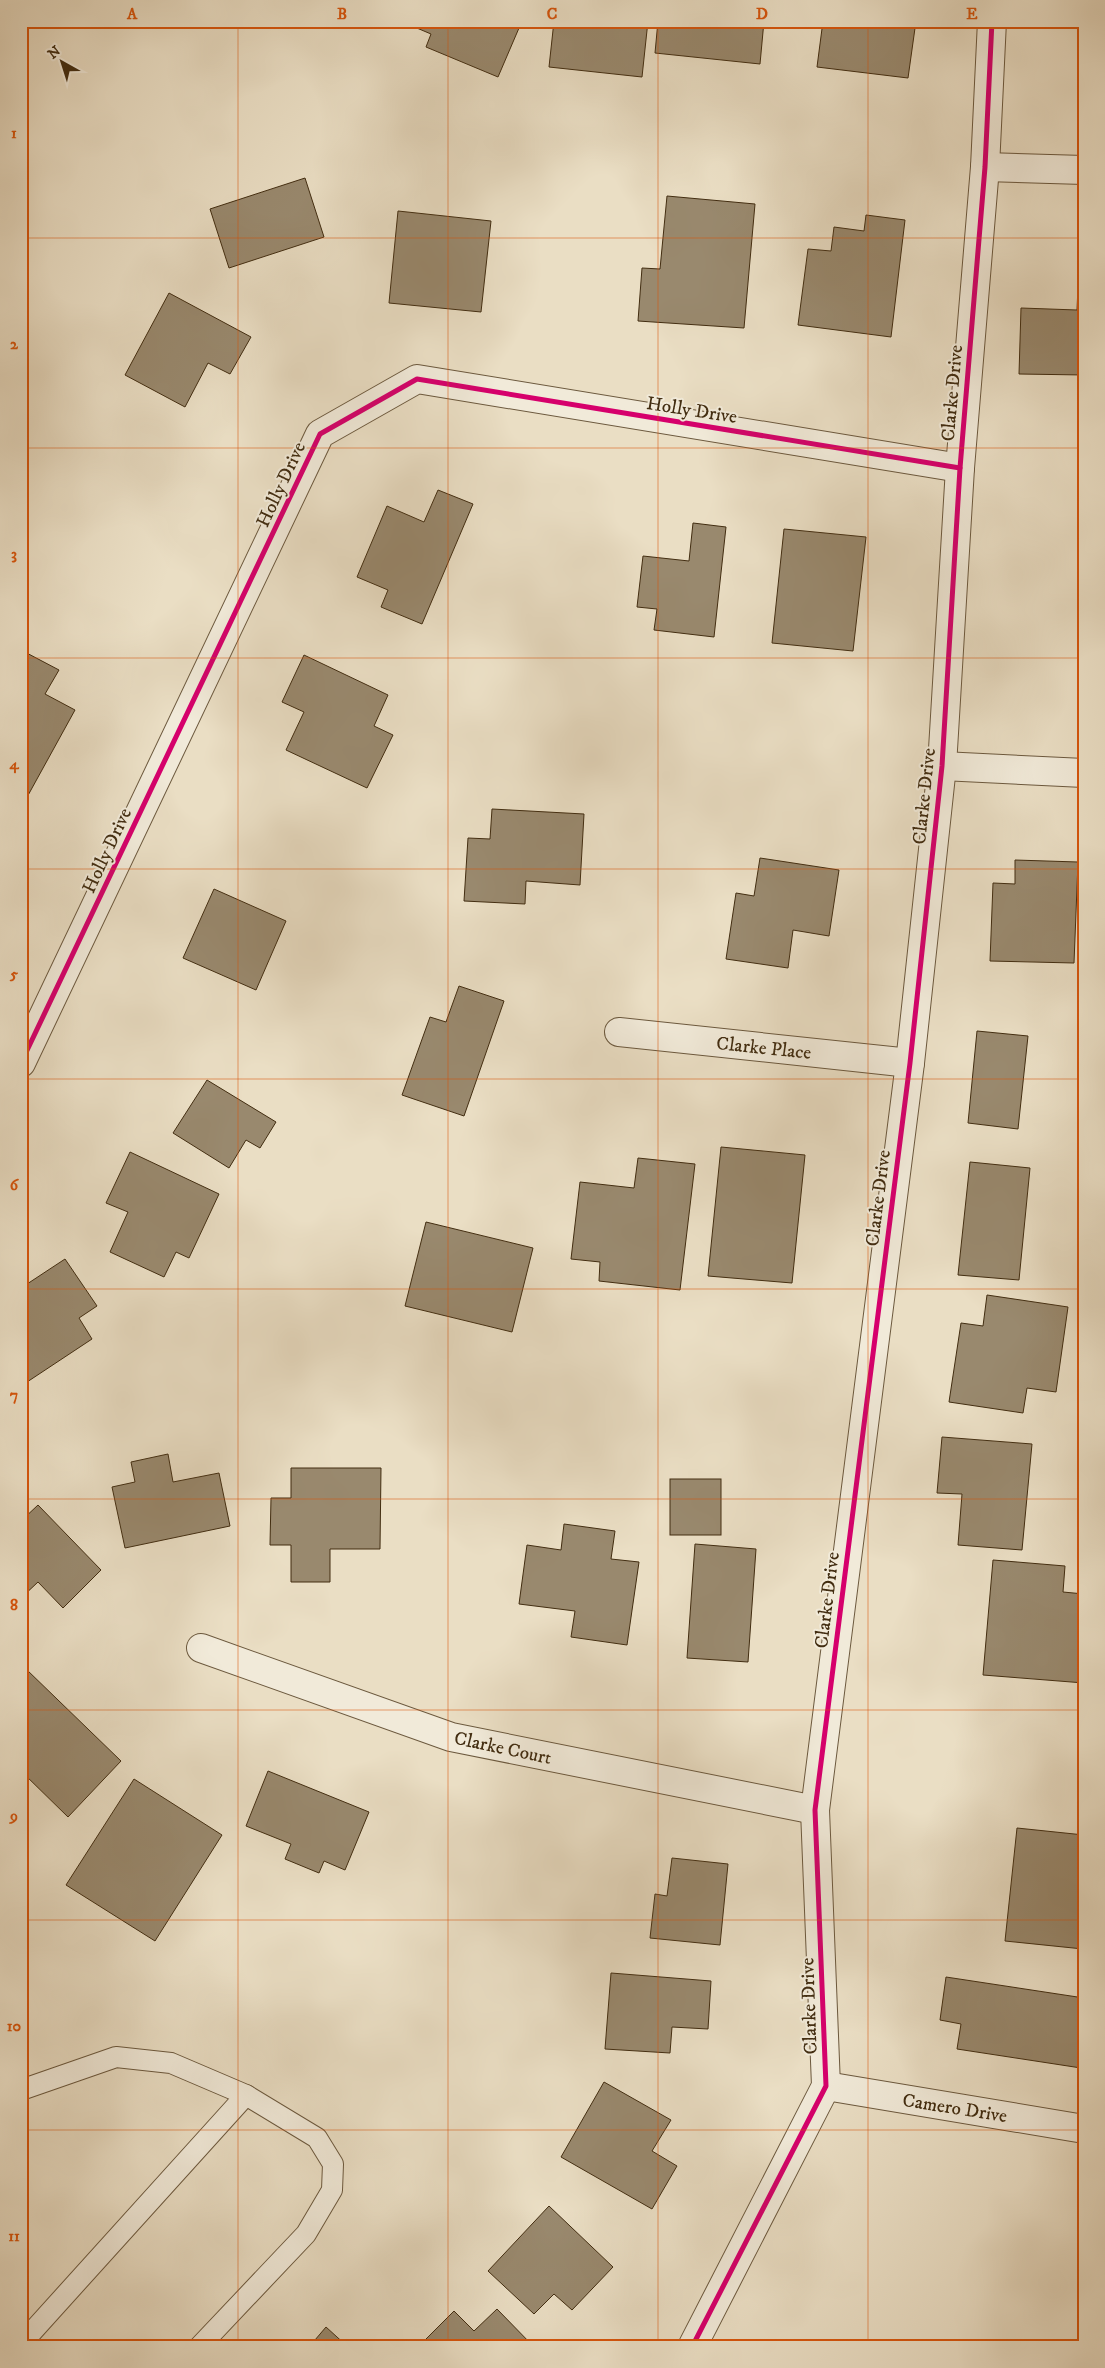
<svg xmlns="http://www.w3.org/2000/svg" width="1105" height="2368" font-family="'IM FELL DW Pica',serif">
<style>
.building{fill:#99896e;stroke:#422d11}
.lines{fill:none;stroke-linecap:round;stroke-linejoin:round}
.service-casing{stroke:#6c593e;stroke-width:22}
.minor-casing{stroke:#6c593e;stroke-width:30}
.service{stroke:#f1ead9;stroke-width:20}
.minor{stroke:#f1ead9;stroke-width:28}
.cycleway-casing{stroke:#f1ead9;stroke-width:8}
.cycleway{stroke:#d6006c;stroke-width:5}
.grid{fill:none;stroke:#d7550c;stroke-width:1;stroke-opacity:0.55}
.labels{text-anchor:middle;stroke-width:4;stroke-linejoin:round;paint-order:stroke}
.street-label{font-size:19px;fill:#422d11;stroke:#f1ead9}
.neatline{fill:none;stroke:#d7550c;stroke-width:2}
.grid-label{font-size:16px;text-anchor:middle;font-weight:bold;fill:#d7550c}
</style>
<rect width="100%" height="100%" fill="#eadec4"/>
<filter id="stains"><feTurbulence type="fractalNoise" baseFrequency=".004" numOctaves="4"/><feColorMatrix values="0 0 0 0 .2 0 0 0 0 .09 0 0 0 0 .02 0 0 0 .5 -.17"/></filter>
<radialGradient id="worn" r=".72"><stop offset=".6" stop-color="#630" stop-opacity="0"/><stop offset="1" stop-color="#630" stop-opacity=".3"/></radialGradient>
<!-- building -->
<g class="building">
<path d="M406,21H522L498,77L426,47L431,34L405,23Z"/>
<path d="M554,21H648L642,77L549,67Z"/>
<path d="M658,21H764L760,64L655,53Z"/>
<path d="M823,21H916L908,78L817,67Z"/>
<path d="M305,178L324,237L229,268L210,209Z"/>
<path d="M667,196L755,204L744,328L638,321L642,268L660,269Z"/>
<path d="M398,211L491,221L481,312L389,303Z"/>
<path d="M866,215L905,220L891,337L798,325L808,249L831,251L834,227L864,231Z"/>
<path d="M1078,286H1084V375L1019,374L1021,308L1077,310Z"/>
<path d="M169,293L251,337L230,374L208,363L185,407L125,375Z"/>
<path d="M438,490L473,504L422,624L381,607L388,590L357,577L387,506L424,522Z"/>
<path d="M693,523L726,527L714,637L654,630L657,609L637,607L643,556L689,561Z"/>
<path d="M784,529L866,537L853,651L772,643Z"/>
<path d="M21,650L59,670L45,694L75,710L26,799L21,796Z"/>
<path d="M304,655L388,695L374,726L393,735L367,788L286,750L304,712L282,702Z"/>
<path d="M492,809L584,814L580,885L526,881L525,904L464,901L468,838L490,839Z"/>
<path d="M760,858L839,870L829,936L793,930L788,968L726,959L736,893L754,896Z"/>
<path d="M1015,860L1078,862L1074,963L990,961L993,883L1015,884Z"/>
<path d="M214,889L286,921L256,990L183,958Z"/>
<path d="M459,986L504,1001L464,1116L402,1095L430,1017L446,1022Z"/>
<path d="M977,1031L1028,1036L1018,1129L968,1123Z"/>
<path d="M207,1080L276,1122L260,1148L246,1140L229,1168L173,1133Z"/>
<path d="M721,1147L805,1155L792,1283L708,1276Z"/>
<path d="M130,1152L219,1194L189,1258L176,1252L164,1277L110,1252L128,1212L106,1203Z"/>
<path d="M638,1158L695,1164L680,1290L599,1281L600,1262L571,1259L580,1182L634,1188Z"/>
<path d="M970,1162L1030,1168L1019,1280L958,1275Z"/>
<path d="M426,1222L533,1248L512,1332L405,1306Z"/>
<path d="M65,1259L97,1306L79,1318L92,1339L21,1386V1288Z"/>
<path d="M987,1295L1068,1307L1056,1392L1027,1388L1023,1413L949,1402L961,1323L983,1326Z"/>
<path d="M942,1437L1032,1444L1022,1550L958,1545L962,1494L937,1493Z"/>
<path d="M168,1454L173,1482L219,1473L230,1526L125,1548L112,1487L135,1482L131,1462Z"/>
<path d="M291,1468H381L380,1549H330V1582H291V1545H270L271,1498H291Z"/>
<rect x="670" y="1479" width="51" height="56"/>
<path d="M38,1505L101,1570L63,1608L38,1582L21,1598V1521Z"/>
<path d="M564,1524L615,1531L611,1559L639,1562L627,1645L571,1637L575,1611L519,1604L527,1545L561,1550Z"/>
<path d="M695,1544L756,1549L748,1662L687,1658Z"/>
<path d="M993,1560L1065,1566L1063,1592L1084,1594V1683L983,1675Z"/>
<path d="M26,1669L121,1761L68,1817L21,1771V1675Z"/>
<path d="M268,1771L369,1812L345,1870L324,1861L319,1873L285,1859L291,1844L246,1826Z"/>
<path d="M134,1779L222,1835L155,1941L66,1885Z"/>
<path d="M1017,1828L1084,1835L1083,1949L1005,1941Z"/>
<path d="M672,1858L728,1864L720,1945L650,1938L655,1894L667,1896Z"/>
<path d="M611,1973L711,1981L708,2029L672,2027L670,2053L605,2049Z"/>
<path d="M946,1977L1084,1998V2053L1081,2068L957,2049L961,2024L940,2020Z"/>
<path d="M604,2082L671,2120L652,2151L677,2166L652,2209L561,2157Z"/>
<path d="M549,2206L613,2267L572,2310L554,2294L534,2314L488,2271Z"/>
<path d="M497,2309L534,2347H418L454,2311L474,2331Z"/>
<path d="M326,2327L348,2347H309Z"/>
</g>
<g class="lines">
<!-- service casing -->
<g class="service-casing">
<g id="service">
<path d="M21,2090L116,2057L171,2063L246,2095L317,2138L333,2164L332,2190L306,2234L199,2347"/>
<path d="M21,2344L246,2095"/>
</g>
</g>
<!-- minor casing -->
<g class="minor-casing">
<g id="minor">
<path d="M985,167L1084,170"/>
<path d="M942,766L1084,773"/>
<path d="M619,1032L910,1063"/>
<path d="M21,1063L320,434L417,379L960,468"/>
<path d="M201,1648L451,1737L815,1810"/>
<path d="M826,2086L1084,2129"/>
<path d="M692,2347L826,2086L815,1810L910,1063L942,766L960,468L985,167L992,21"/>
</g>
</g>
<!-- service -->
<use href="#service" class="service"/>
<!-- minor -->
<use href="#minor" class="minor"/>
<!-- cycleway casing -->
<g class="cycleway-casing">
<g id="cycleway">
<path d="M21,1063L320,434L417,379L960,468"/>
<path d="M692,2347L826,2086L815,1810L910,1063L942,766L960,468L985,167L992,21"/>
</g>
</g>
<!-- cycleway -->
<use href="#cycleway" class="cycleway"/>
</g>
<!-- grid -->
<path class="grid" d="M238,21V2347M448,21V2347M658,21V2347M868,21V2347M21,238H1084M21,448H1084M21,658H1084M21,869H1084M21,1079H1084M21,1289H1084M21,1499H1084M21,1710H1084M21,1920H1084M21,2130H1084"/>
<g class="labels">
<!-- street labels -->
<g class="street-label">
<text transform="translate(951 393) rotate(-85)" y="7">Clarke Drive</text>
<text transform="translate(692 409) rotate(9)" y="7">Holly Drive</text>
<text transform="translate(280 484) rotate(-65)" y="7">Holly Drive</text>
<text transform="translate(923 796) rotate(-84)" y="7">Clarke Drive</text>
<text transform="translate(106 850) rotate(-65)" y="7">Holly Drive</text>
<text transform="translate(764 1047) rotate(6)" y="7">Clarke Place</text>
<text transform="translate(877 1198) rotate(-83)" y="7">Clarke Drive</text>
<text transform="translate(826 1600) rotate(-83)" y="7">Clarke Drive</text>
<text transform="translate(503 1747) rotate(12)" y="7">Clarke Court</text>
<text transform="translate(808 2006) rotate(-92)" y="7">Clarke Drive</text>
<text transform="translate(955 2107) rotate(9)" y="7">Camero Drive</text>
</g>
</g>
<!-- margin -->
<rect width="1105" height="2368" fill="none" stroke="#eadec4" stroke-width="55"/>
<!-- north arrow -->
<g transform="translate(62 62) rotate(321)" stroke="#f1ead9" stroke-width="4" paint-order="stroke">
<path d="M0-4L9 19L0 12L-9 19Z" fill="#422d11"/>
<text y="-8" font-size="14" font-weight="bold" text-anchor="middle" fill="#422d11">N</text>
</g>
<rect x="28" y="28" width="1050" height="2312" class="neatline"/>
<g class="grid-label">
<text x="132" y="19">A</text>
<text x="342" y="19">B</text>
<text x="552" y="19">C</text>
<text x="762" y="19">D</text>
<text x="972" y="19">E</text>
<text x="14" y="138">1</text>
<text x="14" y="349">2</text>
<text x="14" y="559">3</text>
<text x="14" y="769">4</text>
<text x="14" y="979">5</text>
<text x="14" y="1190">6</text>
<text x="14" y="1400">7</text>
<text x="14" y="1610">8</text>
<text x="14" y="1821">9</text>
<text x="14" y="2031">10</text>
<text x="14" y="2241">11</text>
</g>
<rect width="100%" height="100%" filter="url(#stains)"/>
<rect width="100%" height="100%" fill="url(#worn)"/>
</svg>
